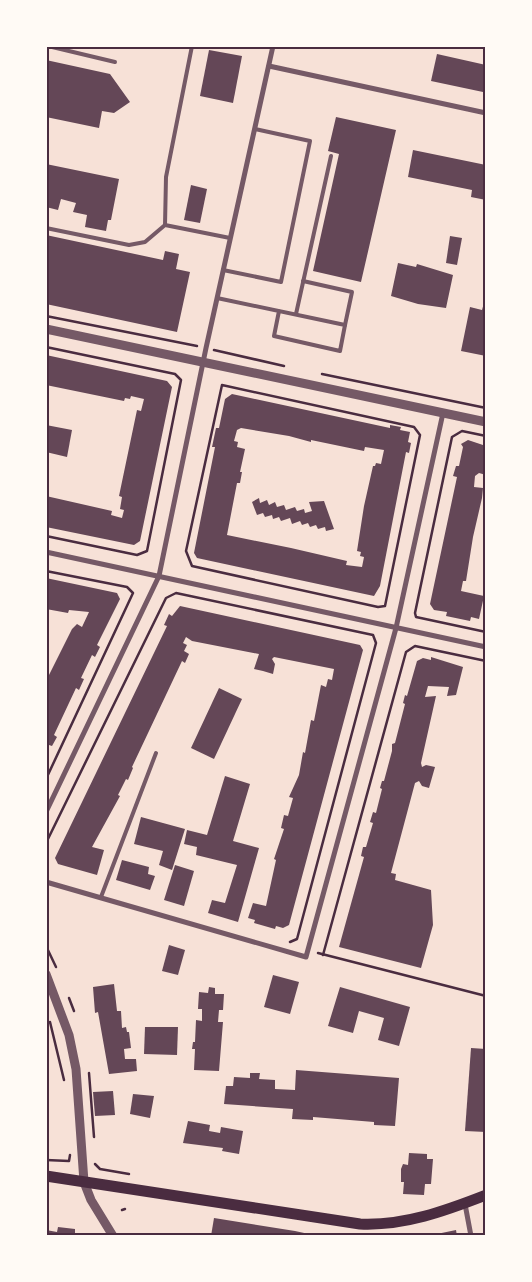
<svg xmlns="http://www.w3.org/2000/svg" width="532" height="1282" font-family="Figtree,sans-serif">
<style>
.building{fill:#644757;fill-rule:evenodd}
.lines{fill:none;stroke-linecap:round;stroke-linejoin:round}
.path{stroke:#4a2c40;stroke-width:2.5}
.service{stroke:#755966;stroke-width:4}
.minor{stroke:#755966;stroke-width:5}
.tertiary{stroke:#755966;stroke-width:9}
.primary{stroke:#4a2c40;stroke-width:11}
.neatline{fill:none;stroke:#4a2c40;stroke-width:2}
</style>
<rect width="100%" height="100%" fill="#f7e1d7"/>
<!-- building -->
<g class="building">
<path d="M209,50L242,56L233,103L200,96Z"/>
<path d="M437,54L486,65L483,92L431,81Z"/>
<path d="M46,60L110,74L130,102L114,113L102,111L99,128L46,117Z"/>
<path d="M336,117L396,130L361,282L313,271L339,154L328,151Z"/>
<path d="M413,150L486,165V200L471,197L472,190L408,177Z"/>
<path d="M46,164L119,179L111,220H108L106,231L85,227L87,215L73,212L76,203L61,199L58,210L46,207Z"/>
<path d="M191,185L207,189L200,223L184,220Z"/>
<path d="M46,235L163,260L165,251L179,254L176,269L190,272L177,332L46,304Z"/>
<path d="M450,236L462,238L457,265L446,263Z"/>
<path d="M398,263L416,267L417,264L453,275L446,308L418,304L391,296Z"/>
<path d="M486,296V356L461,351L470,307L482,310Z"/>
<path d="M46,355L167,381L172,387L140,541L134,545L46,527V496L112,511L111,515L122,518L124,510L120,509L122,497L119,496L137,410L141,411L144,399L131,396L130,399L125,398L124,401L46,385Z"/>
<path d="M232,394L390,428V425L401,427L400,430L410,432L408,442L411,443L409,453L406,452L380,586L374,596L197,558L194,553L215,447H212L216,428H219L225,399ZM241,428L289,436L311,442V440L364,451L365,447L384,450L381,464L376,463L375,466H373L364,506L357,551L361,552L360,556L364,557L362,567L346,565L347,561L291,548L227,535L237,483H240L242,472H240L245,449L237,447L238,442L234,441L237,430Z"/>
<path d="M46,425L72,430L67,457L46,452Z"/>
<path d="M468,440L486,446V475L479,473L475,476L474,487L483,488L482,498L473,537L466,581H463L461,591L484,596L479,619L471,617L470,621L446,616L447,612L434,610L430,604L457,477L453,476L456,466H459L463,447L461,444Z"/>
<path d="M259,498L260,503L267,500L269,505L275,502L277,507L284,505L286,510L295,507L297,511L304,509L305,513L312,511L309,502L324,501L334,529L326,531L325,527L318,529L316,525L310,527L308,523L302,525L300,521L292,524L290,518L281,521L279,517L273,519L272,515L265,517L263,513L257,515L252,502Z"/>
<path d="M46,578L117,593L120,599L97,645L100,647L95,657L92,655L81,678L84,679L79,690L76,688L54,735L57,737L52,746L49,745L46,751V681L72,629L77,624L82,627L89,612L69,610L68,613L46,609Z"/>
<path d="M180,606L360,645L363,650L289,925L283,928L276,926L275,929L254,923L255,920L248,918L253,903L266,906L276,860L274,859L284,829L281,828L284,815L288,816L293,798L289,797L299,775L303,752L305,753L311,720L314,721L321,685L326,687L328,679L332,680L334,669L274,657L272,659L275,664L273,674L263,671L254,669L259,654L192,641L186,637L183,643L187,645L184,651L189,654L185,663L182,661L132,767L133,768L128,780L126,779L118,795L120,796L92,847L104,850L97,875L58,864L55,858L167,626L164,625L169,614L172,616Z"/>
<path d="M431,657L463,667L456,695L447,696L449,687L428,686L425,697L436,696L421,763L422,767L426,765L435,767L429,788L422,786L419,781L415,783L391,873L396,874L395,880L431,890L433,925L421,968L339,947L364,857L361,856L363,847H366L373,823L370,822L373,812L376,813L382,789L380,788L382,781H384L392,751V744L395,743L405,704L403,703L405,695L407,696L417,661L423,658L431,660Z"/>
<path d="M219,688L242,699L214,759L191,748Z"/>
<path d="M225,776L250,784L233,841L259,848L238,922L208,913L212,900L225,903L237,865L196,855L197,847L184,844L187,830L207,835Z"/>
<path d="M141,817L185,829L172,870L159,865L163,851L134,844Z"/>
<path d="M122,860L149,867L148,874L155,876L150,890L116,880Z"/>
<path d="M175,865L194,871L184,906L164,900Z"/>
<path d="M169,945L185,950L178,975L162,971Z"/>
<path d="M273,975L299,982L290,1014L264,1007Z"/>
<path d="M114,984L117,1011H121L122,1028L126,1027L127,1032H129L131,1048L124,1049L125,1059H136L137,1071L109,1074L98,1012L95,1013L93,987Z"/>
<path d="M209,987L215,988V994H224L223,1010H219L218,1022H223L219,1071L194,1070L195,1049H192L193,1042H195L196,1020L202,1021V1009H198L199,992L208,993Z"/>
<path d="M340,987L410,1007L399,1046L378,1040L384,1018L359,1011L353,1033L328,1026Z"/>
<path d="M145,1027H178L177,1055L144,1054Z"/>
<path d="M471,1048L486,1049V1132L465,1131Z"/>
<path d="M296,1070L399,1078L395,1126L374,1125V1122L313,1117V1120L292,1119L293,1109L224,1104L226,1086H233L234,1077L250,1078V1073H260L259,1079L275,1080V1089L295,1090Z"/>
<path d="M113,1091L115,1115L95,1116L93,1092Z"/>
<path d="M133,1094L154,1096L150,1118L130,1114Z"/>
<path d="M188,1121L210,1125L209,1131L220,1133L221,1127L243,1131L239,1154L222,1151L223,1148L183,1143Z"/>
<path d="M409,1153L427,1154V1159H433L431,1184H425L424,1195L403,1194L404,1182H401V1169L403,1164L408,1165Z"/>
<path d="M214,1218L295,1231L318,1236H211Z"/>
<path d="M58,1227L75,1229V1233H79L78,1236H46V1230L57,1232Z"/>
<path d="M456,1230L457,1236H432V1235Z"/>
</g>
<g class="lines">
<!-- path -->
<g class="path">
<path d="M46,316L197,346"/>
<path d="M46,347L175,374L181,380L147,551L137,555L46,536"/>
<path d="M214,350L284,366"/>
<path d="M322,374L486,408"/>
<path d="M222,385L414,427L420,435L385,606L378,607L192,566L186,551Z"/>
<path d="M486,436L462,431L452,437L415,613L416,617L486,632"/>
<path d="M46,571L127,587L133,593L46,779"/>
<path d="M46,843L166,598L176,593L373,635L376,643L297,939L290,942"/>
<path d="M46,946L56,967"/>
<path d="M318,953L486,996"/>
<path d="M323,955L406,652L415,646L486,661"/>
<path d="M69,998L74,1011"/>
<path d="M50,1022L64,1080"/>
<path d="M89,1073L94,1137"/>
<path d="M46,1160L69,1161L70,1155"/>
<path d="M95,1164L100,1169L129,1174"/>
<path d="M122,1210L125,1209"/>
</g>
<!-- service -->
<g class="service">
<path d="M48,46L115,62"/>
<path d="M165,225L166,177L192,46"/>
<path d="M46,228L129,245L145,242L165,225L230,238"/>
<path d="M223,270L281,282L310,141L255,129"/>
<path d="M303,281L352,292L345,325"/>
<path d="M217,298C259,307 302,316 345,325L340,351L274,336L279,311"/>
<path d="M296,314L331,156"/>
<path d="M101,897L156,753"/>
</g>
<!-- minor -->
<g class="minor">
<path d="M269,66L486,113"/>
<path d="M46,552L486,647"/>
<path d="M46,812L159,576L206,348L273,46"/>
<path d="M46,882L306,957L396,628L443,413"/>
<path d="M465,1204L471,1236"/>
</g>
<!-- tertiary -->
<g class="tertiary">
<path d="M46,329L486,422"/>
<path d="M46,974L69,1035L76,1069L84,1182L91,1200L113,1236"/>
</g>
<!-- primary -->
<path class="primary" d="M46,1176L360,1224C404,1226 445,1211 486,1195"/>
</g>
<!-- border -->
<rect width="532" height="1282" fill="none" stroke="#fffaf5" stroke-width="95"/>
<rect x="48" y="48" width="436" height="1186" class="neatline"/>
</svg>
